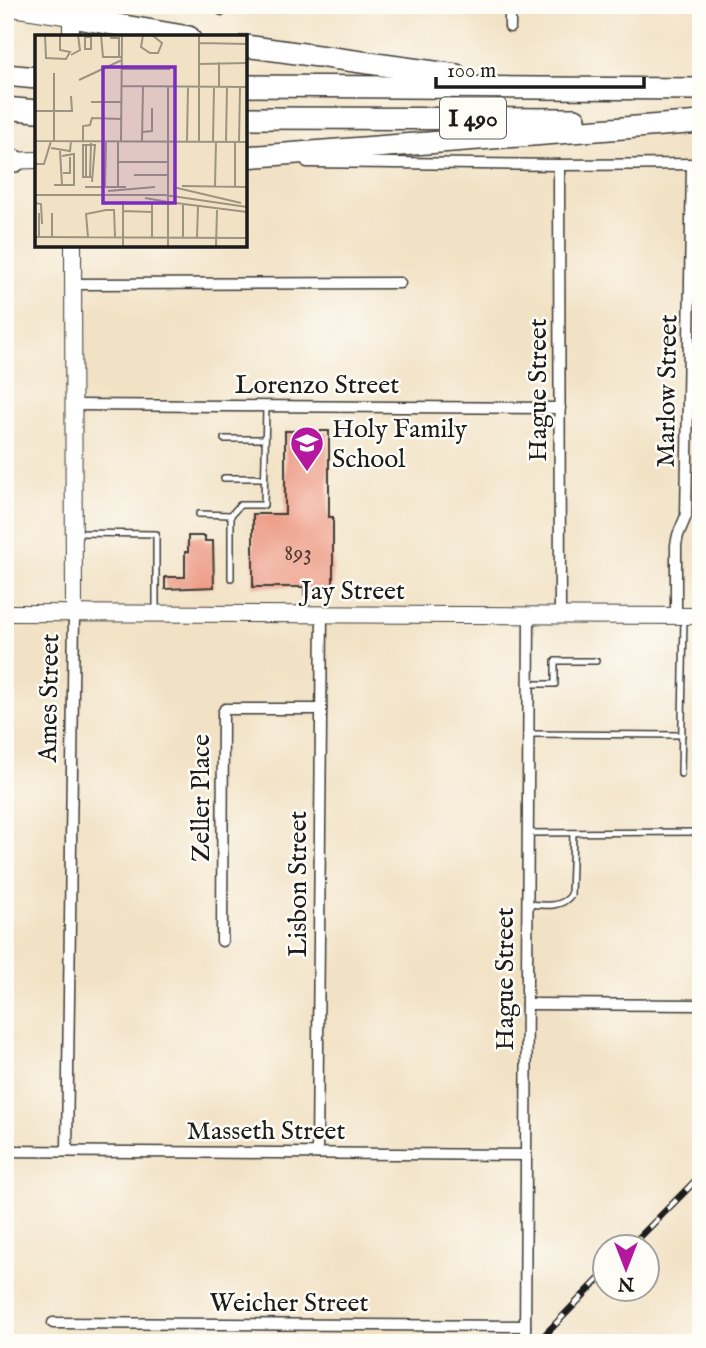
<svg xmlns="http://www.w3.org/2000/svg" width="706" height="1348" font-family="'IM FELL English',serif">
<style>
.building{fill:#ed9983}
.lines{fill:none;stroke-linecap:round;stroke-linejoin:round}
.lane-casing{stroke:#3c3a35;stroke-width:8}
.street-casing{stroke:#3c3a35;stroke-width:13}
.secondary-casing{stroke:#3c3a35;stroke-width:18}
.highway-casing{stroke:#3c3a35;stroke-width:24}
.lane{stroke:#fff;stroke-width:5}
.street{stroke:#fff;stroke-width:10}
.secondary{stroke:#fff;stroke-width:16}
.highway{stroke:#fff;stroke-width:21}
.rail-casing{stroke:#1c1c1c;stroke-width:7}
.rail{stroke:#fdfcf7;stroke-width:4.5;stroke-dasharray:13;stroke-linecap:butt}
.labels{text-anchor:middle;stroke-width:5;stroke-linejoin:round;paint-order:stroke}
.number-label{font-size:23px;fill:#503b36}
.shield{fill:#fdfcf7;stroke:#605f5e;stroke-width:2}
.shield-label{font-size:24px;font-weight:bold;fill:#1c1c1c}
.street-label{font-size:26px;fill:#1c1c1c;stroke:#fdfcf7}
.poi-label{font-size:26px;fill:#1c1c1c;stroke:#fdfcf7;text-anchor:start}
.inset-road{fill:none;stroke:#9c9381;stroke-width:2}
.view{fill:#7b2cbf;fill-opacity:0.15;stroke:#7b2cbf;stroke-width:3.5}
.inset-edge{fill:none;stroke:#1c1c1c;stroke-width:3.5}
</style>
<rect width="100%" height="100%" fill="#fdfcf7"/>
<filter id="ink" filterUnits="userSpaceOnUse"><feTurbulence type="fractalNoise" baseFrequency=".0143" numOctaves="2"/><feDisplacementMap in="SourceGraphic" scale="14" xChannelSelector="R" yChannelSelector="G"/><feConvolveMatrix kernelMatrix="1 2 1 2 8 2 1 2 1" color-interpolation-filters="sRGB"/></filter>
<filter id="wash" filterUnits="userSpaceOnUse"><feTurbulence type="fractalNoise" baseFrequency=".00686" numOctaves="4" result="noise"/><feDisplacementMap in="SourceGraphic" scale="28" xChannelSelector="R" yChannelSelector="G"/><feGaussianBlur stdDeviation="1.57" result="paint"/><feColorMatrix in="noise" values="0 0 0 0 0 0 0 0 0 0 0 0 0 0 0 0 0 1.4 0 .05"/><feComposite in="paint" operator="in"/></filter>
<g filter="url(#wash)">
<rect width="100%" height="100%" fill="#f2e2c5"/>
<g id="blocks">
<!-- building -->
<g class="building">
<path d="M285,431H329V517H333V595H304V587H253V514H285Z"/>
<path d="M188,536H205V541H213L214,587L165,589V577H185V552H188Z"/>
</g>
</g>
</g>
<g filter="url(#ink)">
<use href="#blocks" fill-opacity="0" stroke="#3c3a35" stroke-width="2"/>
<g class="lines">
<!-- lane casing -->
<g class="lane-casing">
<g id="lane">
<path d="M224,439H265"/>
<path d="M224,478H264"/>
<path d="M199,514L231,515"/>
<path d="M77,533L156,534V613"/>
<path d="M231,578V515L240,505H264L266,406"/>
<path d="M529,684H555V661H596"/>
<path d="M528,734L682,735"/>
<path d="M681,774L684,619"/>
<path d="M528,833L701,832"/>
<path d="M527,904C543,905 561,909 571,895L573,833"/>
</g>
</g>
<!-- street casing -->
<g class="street-casing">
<g id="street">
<path d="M222,5V10"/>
<path d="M510,5V27"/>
<path d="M307,162L559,165L701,164"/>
<path d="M559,165L560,616"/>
<path d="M74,284L400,283"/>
<path d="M74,405L560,408"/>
<path d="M676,616V545L678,535L686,516L692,164"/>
<path d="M222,941L223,713L225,709H321"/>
<path d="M527,1004L701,1005"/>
<path d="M5,1151L526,1155"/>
<path d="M67,1151L74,613"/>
<path d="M317,1153L322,614"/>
<path d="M53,1323L525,1326"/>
<path d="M525,1343L529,616"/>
</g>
</g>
<!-- secondary casing -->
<g class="secondary-casing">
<g id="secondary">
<path d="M71,5V37"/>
<path d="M5,7L71,17"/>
<path d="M5,161L37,160"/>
<path d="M73,245L74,613"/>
<path d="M5,613L701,616"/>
</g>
</g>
<!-- highway casing -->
<g class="highway-casing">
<g id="highway">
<path d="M71,17L189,37"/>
<path d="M245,46L456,75"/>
<path d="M5,75L37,78"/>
<path d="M245,86L701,89"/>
<path d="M5,108L37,111"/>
<path d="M245,118L575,119"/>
<path d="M245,157L701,122"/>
<path d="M5,161H15"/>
</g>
</g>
<!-- lane -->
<use href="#lane" class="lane"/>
<!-- street -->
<use href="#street" class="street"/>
<!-- secondary -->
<use href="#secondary" class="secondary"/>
<!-- highway -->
<use href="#highway" class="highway"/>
<!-- rail casing -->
<g class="rail-casing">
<g id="rail">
<path d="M631,1246L701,1175"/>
<path d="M537,1343L604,1274"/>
</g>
</g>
<!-- rail -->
<use href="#rail" class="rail"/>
</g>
</g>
<!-- icons -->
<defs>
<g id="school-pin" transform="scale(1.75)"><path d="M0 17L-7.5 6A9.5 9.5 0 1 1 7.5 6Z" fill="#b5179e" stroke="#fdfcf7"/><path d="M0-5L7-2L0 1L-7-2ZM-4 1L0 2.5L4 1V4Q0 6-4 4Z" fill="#fff"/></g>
</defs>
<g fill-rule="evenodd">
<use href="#school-pin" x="307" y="443"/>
</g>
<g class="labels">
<!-- number labels -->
<g class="number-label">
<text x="298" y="560">893</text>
</g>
<!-- shield labels -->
<rect class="shield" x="440" y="97.5" width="66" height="41" rx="5"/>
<g class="shield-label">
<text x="473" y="126">I 490</text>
</g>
<!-- street labels -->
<g class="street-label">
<text x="317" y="393">Lorenzo Street</text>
<text transform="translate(537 390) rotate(-90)" y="9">Hague Street</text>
<text transform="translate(666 391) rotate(-89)" y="9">Marlow Street</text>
<text x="353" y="599">Jay Street</text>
<text transform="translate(48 698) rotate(-89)" y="9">Ames Street</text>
<text transform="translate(200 798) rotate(-90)" y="9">Zeller Place</text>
<text transform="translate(297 884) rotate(-90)" y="9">Lisbon Street</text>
<text transform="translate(504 979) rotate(-90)" y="9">Hague Street</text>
<text x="266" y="1139">Masseth Street</text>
<text x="289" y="1311">Weicher Street</text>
</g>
<!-- poi labels -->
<g class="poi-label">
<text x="332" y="437">Holy Family<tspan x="332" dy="30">School</tspan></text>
</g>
</g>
<!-- overview -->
<g transform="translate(35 35)">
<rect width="212" height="212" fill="#f2e2c5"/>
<path class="inset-road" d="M10,0L11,23L31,24L35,17L25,15V0M50,0V14H56V2H50M66,0L68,22H87M108,0L106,12L115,18H123L127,8L117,0M164,0V106M75,3H84V22M164,8L212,9M36,20L45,15L43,0M0,26V106M164,29L212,28M87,34H135M19,38V106M44,45L87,25M87,51L212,52M133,52V212M184,52V27M56,67H86M0,76H37L36,61M107,97L117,96V73M0,106L212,107M48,106V91L55,90L57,83L86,84M83,106V152M86,106L87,0M107,106L108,52M152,106L153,52M178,106L179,53M191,107L192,53M204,107L205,53M51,110V142M16,113L35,116L36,106M25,116L27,150M83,127H132M0,129H9L16,106M28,138H35V122M99,140H132M55,142L56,108M57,142H48V110H60L57,147M19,150H39V119L27,121M147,151L212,152M180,151L181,106M50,152H91M70,152L71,106M138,152L206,168M200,152V107M73,156L120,152M0,160H130L212,172M110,163L133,167M88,166V212M117,167V202M133,167L212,177M0,168L6,169L7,189M88,176L117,177M4,178V202M0,202L212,203M17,202V178M53,202L51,179L71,175H79L80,202M148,203V170M162,203L163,171M181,212L182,175"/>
<path class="view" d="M68,32H140V168H68Z"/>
<rect width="212" height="212" class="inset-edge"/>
</g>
<!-- margin -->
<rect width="706" height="1348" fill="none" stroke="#fdfcf7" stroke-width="28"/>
<!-- north arrow -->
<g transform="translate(626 1268) rotate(180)"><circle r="33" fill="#fdfcf7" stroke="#a3a29f" stroke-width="2"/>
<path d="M0-5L12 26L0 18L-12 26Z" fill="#b5179e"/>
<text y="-10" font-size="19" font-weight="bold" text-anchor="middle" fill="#1c1c1c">N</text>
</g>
<!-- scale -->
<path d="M436 77v10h208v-10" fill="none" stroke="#1c1c1c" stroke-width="3.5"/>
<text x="447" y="77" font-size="21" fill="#1c1c1c" stroke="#fdfcf7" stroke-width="5" paint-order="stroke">100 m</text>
</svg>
